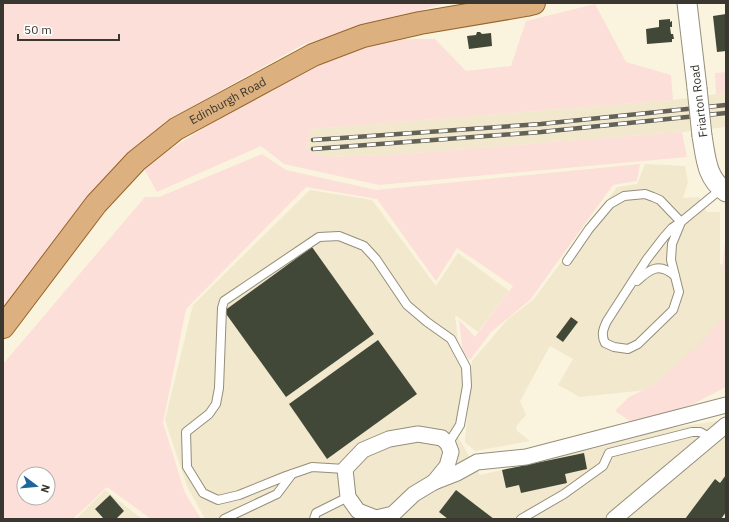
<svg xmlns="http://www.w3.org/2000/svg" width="729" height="522" font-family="'IBM Plex Sans',sans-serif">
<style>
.built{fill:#f1e8cd}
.green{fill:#fcdfd8;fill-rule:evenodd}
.building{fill:#424837}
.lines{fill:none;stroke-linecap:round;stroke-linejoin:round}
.service-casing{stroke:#948e7b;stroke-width:10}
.minor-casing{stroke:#948e7b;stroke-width:17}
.tertiary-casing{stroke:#948e7b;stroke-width:21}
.primary-casing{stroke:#95642b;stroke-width:24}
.service{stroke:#fff;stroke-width:8}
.minor{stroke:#fff;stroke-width:15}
.tertiary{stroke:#fff;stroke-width:19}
.primary{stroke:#ddb07f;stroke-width:22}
.rail-casing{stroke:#646156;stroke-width:4.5}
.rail{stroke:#fff;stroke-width:3;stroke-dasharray:9;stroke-linecap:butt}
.tertiary-bridge-casing{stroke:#948e7b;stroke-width:21;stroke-linecap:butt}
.tertiary-bridge{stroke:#fff;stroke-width:19}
.labels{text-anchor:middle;stroke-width:4;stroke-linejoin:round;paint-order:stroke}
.street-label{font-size:12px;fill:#39372f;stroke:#fff}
</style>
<rect width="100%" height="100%" fill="#faf4df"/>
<!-- built -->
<g class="built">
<path d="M726,93V127L682,132L387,155L325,157L306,149L311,129L673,100Z"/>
<path d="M645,164L685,166L688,182L683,198L699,197L707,212H720V264L726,266V326L699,354L646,390L580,397L558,385L573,359L550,346L520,401L526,415L517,425L516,430L530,441L475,451L465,442L472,361L508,319L533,300L617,187L637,184Z"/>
<path d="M310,190L372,200L436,286L458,253L509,291L478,332L455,315L463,386L458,437L480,475L605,446L665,429L717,421L726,435V519H205L187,486L165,420L193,305Z"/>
<path d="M105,490L142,519H76Z"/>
</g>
<!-- green -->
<g class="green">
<path d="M3,3H446L304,44L166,121L91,196L3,311Z"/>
<path d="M595,4L626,62L671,75L673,100L311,129L306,149L325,157L387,155L682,132L687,157L379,185L284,164L261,146L157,192L143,167L255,95L376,39H435L466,71L511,66L526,21Z"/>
<path d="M726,72V93L716,94L715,73Z"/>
<path d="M262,154L286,170L376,190L640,164L637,181L613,185L530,300L491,332L470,360L463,353L459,320L475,337L513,286L457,248L436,281L377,199L306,187L186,309L163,423L185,493L201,519H151L107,487L73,519H3V364L145,197H159ZM24,474H48V498H24Z"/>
<path d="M726,234V271L722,270Z"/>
<path d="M726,315V387L693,404L636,425L615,411L629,397L655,384L698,346Z"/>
</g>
<!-- building -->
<g class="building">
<path d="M726,14V51L717,52L713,16Z"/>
<path d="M670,19V22L672,21V27H670L671,34H673L674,39H672V42L647,44L646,29L659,27V20Z"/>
<path d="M477,32H480L482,34L491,33L492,46L469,49L467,36L476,35Z"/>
<path d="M312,247L374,334L286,397L224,311Z"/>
<path d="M571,317L578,322L563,342L556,337Z"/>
<path d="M378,340L417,394L327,459L289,404Z"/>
<path d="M584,453L587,469L565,474L567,483L521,493L519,485L506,488L502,470Z"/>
<path d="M726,475V512L721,519H685L715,479L720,483Z"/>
<path d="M456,490L494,519H448L439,512Z"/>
<path d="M110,495L124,511L116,519H104L95,509Z"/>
</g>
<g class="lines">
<!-- service casing -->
<g class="service-casing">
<g id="service">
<path d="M681,222L672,244L671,260L679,292L673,310L638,344L628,349L614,347L605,343C601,335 603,329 607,321L647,259L664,237L672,228L681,222L721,189"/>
<path d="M567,261L589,229L610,204L624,196L645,194L653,197L660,200L681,222"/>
<path d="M637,281C650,269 659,262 675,276"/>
<path d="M345,469L312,467L286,476L239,495L218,500L203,493L187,467L186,432L209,414L216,404L219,388L222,308L224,301L319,237L339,236L364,246L376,259L407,305L427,322L451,339L466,367L467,386L460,425L448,444"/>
<path d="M224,519L277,494L292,474"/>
<path d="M314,519L316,513L348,497"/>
<path d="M521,519L564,494L603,466L609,453L692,432H700L711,438"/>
</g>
</g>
<!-- minor casing -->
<g class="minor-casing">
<g id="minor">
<path d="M418,434L442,438L448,444L451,452L447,466L434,482L414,494L393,514L376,518L358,511L348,497L345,469L363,450L389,439Z"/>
<path d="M434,482L457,473L477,462L526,457L726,405"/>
<path d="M614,519L726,425"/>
</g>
</g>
<!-- tertiary casing -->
<g class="tertiary-casing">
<g id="tertiary">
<path d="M687,3L697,88"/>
<path d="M702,136C706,158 706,178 726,192"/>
</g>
</g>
<!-- primary casing -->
<g class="primary-casing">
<g id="primary">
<path id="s1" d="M3,327L96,204L136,161L176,129L313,55L363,36L420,23L526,5L534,3"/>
</g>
</g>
<!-- service -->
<use href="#service" class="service"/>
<!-- minor -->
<use href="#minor" class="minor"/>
<!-- tertiary -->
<use href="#tertiary" class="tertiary"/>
<!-- primary -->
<use href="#primary" class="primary"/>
<!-- rail casing -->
<g class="rail-casing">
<g id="rail">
<path d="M313,140L541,124L726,105"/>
<path d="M313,149L541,132L726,113"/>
</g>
</g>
<!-- rail -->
<use href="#rail" class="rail"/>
<!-- tertiary-bridge casing -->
<g class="tertiary-bridge-casing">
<path id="tertiary-bridge" d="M697,88L702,136"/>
</g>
<!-- tertiary-bridge -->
<use href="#tertiary-bridge" class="tertiary-bridge"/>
</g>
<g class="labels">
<!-- street labels -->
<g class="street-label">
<text dy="4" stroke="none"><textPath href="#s1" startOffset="323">Edinburgh Road</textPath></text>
<text transform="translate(699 101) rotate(-97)" y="4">Friarton Road</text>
</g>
</g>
<!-- border -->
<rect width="729" height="522" fill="none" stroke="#39372f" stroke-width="8"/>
<!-- north arrow -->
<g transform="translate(36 486) rotate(106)"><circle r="19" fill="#ffffff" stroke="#b0afac"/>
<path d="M0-3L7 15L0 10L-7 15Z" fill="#1e669a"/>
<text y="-6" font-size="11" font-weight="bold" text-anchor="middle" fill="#39372f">N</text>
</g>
<!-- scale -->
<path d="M18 34v6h101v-6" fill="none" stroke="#39372f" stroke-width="2"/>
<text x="24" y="34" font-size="12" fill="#39372f" stroke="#ffffff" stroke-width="3" paint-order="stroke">50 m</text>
</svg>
